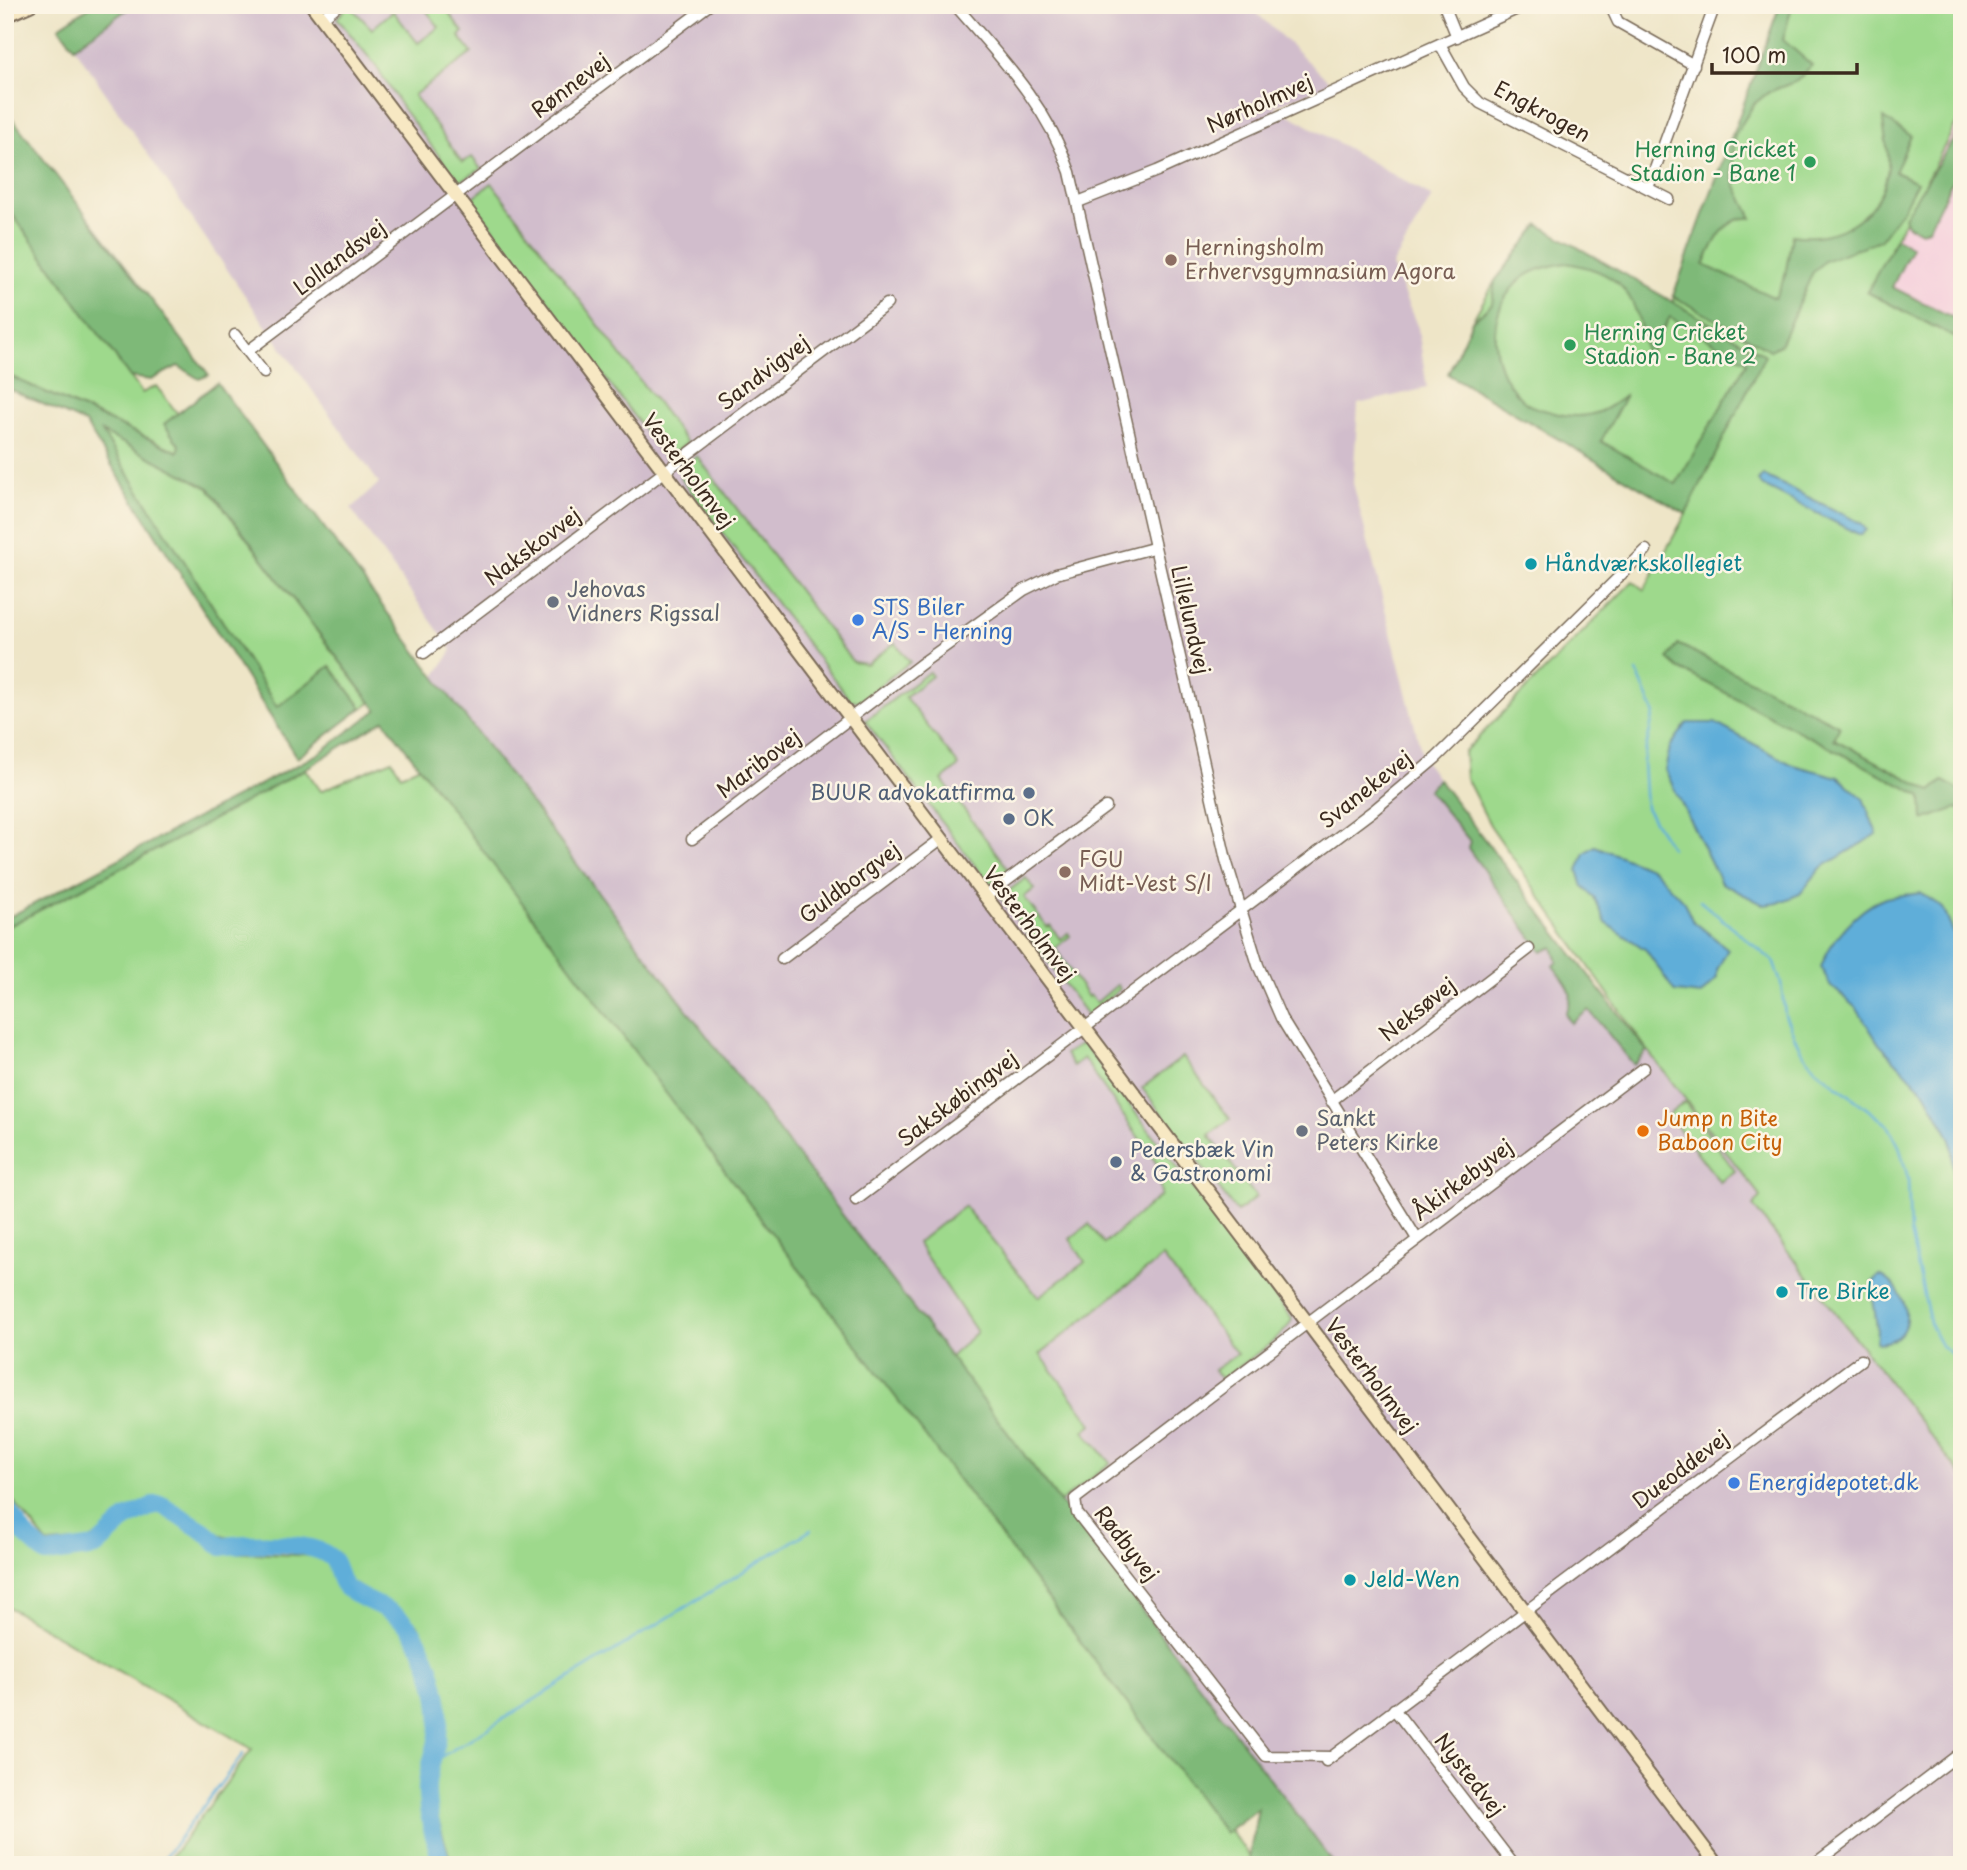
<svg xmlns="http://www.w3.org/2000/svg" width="1967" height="1870" font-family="'Playpen Sans',sans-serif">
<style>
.built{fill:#f5cfdc}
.industrial{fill:#d1bdcc}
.green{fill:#9ed98c;stroke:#6c8255;stroke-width:2}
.forest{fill:#7eb978;stroke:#5c724b;stroke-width:2;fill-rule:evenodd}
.water{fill:#5eaed9;stroke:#4c6c7c;stroke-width:2}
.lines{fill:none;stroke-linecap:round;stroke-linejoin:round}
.stream{stroke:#5eaed9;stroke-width:2.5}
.river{stroke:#5eaed9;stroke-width:18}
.street-casing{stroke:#7a6b59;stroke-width:13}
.secondary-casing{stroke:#7a6b59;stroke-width:16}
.street{stroke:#fff;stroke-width:10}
.secondary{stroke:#f7e8c3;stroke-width:12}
.leisure-dot{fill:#2e9e5b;stroke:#fcf5e5;stroke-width:2.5}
.education-dot{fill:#8d6e63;stroke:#fcf5e5;stroke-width:2.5}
.culture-dot{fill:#0f9aa8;stroke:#fcf5e5;stroke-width:2.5}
.worship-dot{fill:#6b7280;stroke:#fcf5e5;stroke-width:2.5}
.shop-dot{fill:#3f7fe0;stroke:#fcf5e5;stroke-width:2.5}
.service-dot{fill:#5c6f8a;stroke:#fcf5e5;stroke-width:2.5}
.food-dot{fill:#e8710a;stroke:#fcf5e5;stroke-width:2.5}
.labels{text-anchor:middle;stroke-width:5;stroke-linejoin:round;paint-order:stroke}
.street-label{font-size:21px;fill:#3b2a1e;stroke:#fcf5e5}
.leisure-label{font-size:21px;fill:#27864d;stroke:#fcf5e5;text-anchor:end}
.education-label{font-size:21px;fill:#785e54;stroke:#fcf5e5;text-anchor:start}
.culture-label{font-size:21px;fill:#0d838f;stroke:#fcf5e5;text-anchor:start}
.worship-label{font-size:21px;fill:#5b616d;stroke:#fcf5e5;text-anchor:start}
.shop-label{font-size:21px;fill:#366cbe;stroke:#fcf5e5;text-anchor:start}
.service-label{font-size:21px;fill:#4e5e75;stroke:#fcf5e5;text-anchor:start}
.food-label{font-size:21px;fill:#c56008;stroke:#fcf5e5;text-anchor:start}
</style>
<rect width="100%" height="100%" fill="#fcf5e5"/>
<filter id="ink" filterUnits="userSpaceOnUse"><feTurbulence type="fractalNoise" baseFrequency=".0143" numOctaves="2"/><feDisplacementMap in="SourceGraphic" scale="14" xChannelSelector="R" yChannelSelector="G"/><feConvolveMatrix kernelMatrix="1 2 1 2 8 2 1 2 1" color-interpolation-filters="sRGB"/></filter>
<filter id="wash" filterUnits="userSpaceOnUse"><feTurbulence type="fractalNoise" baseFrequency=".00686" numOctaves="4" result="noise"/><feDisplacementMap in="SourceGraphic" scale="28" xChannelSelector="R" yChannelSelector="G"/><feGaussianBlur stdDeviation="1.57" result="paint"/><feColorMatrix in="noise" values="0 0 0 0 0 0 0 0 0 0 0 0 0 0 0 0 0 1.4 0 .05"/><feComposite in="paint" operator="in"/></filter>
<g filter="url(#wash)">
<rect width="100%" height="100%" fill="#eee5c7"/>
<!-- built -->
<path class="built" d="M1962,113V341L1867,292Z"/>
<!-- industrial -->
<path class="industrial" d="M133,5H1248L1332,84L1274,106L1432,197L1392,266L1418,328L1427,388L1358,404L1353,483L1423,759L1637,1052L1645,1048L1761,1197L1754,1207L1962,1478V1865H1335L435,677L452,650L351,509L379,483L266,326L74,47Z"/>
<!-- green -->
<g class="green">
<path d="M349,5L372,29L393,11L418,43L439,27L426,10L433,5H443L463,32L459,36L472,53L414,95L462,162L472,157L481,169L459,182L403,109L376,66L337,18Z"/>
<path d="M1780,5H1962V113L1867,292L1962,341V1476L1753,1206L1761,1197L1648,1051L1490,825L1466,778L1464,752L1633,581L1644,590L1686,514L1448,374L1472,321L1495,281L1539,225L1672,303Z"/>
<path d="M492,183L687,443L666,459L471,199Z"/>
<path d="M5,204L142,393L156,386L178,414L165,425L180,447L179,452L5,374Z"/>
<path d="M101,431L209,488L371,703L362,708L330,666L277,708Z"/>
<path d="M697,456L853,662L867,664L895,643L910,662L859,701L850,700L680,477L686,464Z"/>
<path d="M929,672L932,676L905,697L959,766L942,780L1009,870L989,884L865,721Z"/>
<path d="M392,760L401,775L420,766L1256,1865H452L434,1806L435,1779L445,1737L444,1689L418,1625L350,1581L338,1553L225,1537L154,1497L89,1541L48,1544L5,1491V928L305,769L321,791Z"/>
<path d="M1026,878L1034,889L1024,897L1047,927L1050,925L1060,939L1068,933L1070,936L1055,948L1088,997L1090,995L1096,1003L1117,985L1120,989L1087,1015L1000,897Z"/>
<path d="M1083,1043L1292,1319C1287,1337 1237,1367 1221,1379L1214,1370L1237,1354L1163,1257L1040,1354L1092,1424L1084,1431L1111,1463L1060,1502L950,1357L977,1332L917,1243L964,1206L1038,1297L1085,1262L1070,1239L1089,1224L1104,1244L1161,1195L1160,1184L1164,1174L1083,1058L1073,1066L1065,1054Z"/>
<path d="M1183,1057L1230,1119L1209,1135L1256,1197L1237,1212L1142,1088Z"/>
<path d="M1685,1102L1735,1171L1720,1182L1668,1115Z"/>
<path d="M156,1510L200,1533L220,1552L319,1556L330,1564L339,1590L392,1618L414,1644L431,1688L434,1731L423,1784L437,1865H165L252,1749L5,1605V1514L29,1549L48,1559L93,1555L128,1525Z"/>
</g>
<!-- forest -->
<g class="forest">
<path d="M92,5H133L74,47L59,27Z"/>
<path d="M1780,5L1792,6L1783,40L1812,65L1797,81L1769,92L1754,104L1735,135L1732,170L1736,186L1752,218C1725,215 1713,244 1704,265L1775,298L1785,276L1792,235C1837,243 1883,215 1888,167C1890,150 1883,135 1883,118L1911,136L1895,172L1917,182L1903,209L1880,240L1824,261L1813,272L1780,345L1770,350L1673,296Z"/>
<path d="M5,109L209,375L199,379L178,366L151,380L130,377L5,204Z"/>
<path d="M1962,126V162L1928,229L1921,232L1907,225L1904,217Z"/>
<path d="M1539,225L1765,355L1686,514L1448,374L1472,321L1492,304L1495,281ZM1566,263C1629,273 1638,301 1646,359L1670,317L1747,362L1676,484L1601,441L1626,395C1619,400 1611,406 1603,410C1587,418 1568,417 1551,412C1543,409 1532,408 1526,403C1490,374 1483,315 1517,283C1530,270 1548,266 1566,263Z"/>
<path d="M1896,238L1912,247L1892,287L1962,322V341L1867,292Z"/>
<path d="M5,374L178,452L180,446L164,424L217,383L435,677L1335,1865H1254L1249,1858L1258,1808L1225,1833L384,720L305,769L187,834L5,928V919L318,754L377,710L209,488L102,432L277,707L330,666L362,708L297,758L85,423L5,387Z"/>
<path d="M1678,644L1840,726L1834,739L1931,791L1943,781L1962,791V810L1957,808L1923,820L1922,796L1678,668L1668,659Z"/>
<path d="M1438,779L1647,1051L1634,1065L1589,1010L1571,1023L1565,1013C1578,993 1566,983 1553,966L1558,962L1553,947L1542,952L1468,848L1470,841L1428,790Z"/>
</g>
<!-- water -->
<g class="water">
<path d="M1763,475L1861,523L1866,530L1861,535L1856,533L1763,486L1758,481Z"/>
<path d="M1687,723H1715L1793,765L1838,777L1863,798L1877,834L1821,868L1800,894L1778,903L1764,905L1721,883L1665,770L1670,747Z"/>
<path d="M1595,846L1653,869L1684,902L1692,920L1728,949L1717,970V978L1701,995L1675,992L1646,950L1606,923L1594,897L1583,887L1578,870L1585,853Z"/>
<path d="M1921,893L1943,908L1962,953V1231L1956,1213L1951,1139L1925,1092L1879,1044L1857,1009L1830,985L1821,967C1829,942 1857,909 1883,899C1894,895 1909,895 1921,893Z"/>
<path d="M1880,1275C1910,1289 1920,1341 1879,1343L1876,1341C1880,1323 1871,1302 1872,1283Z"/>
</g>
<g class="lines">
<!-- stream -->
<g class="stream">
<path d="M1637,672L1654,712L1643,762L1646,808L1671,848"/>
<path d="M1700,901L1773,961L1781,983L1785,1015L1800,1049L1818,1071L1888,1125L1899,1146L1908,1178L1910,1232L1931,1327L1942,1347L1962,1361"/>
<path d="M431,1763L811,1530"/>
<path d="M159,1865L243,1754"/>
</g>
<!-- river -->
<path class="river" d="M5,1506L25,1535L46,1554L96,1547L126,1519L154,1505H162L204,1531L222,1547C244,1542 320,1539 334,1561C340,1570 338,1582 348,1589C366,1603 391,1607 407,1625C429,1651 444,1701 438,1735C436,1752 427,1769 427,1787C426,1814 435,1839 442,1865"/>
</g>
</g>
<g filter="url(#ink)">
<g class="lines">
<!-- street casing -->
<g class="street-casing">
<g id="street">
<path d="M955,5C1000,57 1047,105 1070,172L1226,860L1258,965L1281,1018L1417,1239"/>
<path d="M1245,5H1258"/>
<path d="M1444,5L1457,37"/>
<path d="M1610,5L1618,22L1694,65"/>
<path d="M322,18L338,5"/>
<path d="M1440,44L1464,87L1480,103L1669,199"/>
<path d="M1648,188L1714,8"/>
<path d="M1078,202L1157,171L1526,5"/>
<path d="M235,335L264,373"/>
<path d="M248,351L709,5"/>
<path d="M424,653L887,304"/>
<path d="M692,839L925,661L1024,590L1056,574L1153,548"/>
<path d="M985,897L1106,807"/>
<path d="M782,959L941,839"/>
<path d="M1331,1101L1529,949"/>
<path d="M856,1200L1374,810L1436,758L1646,550"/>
<path d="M1394,1709L1514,1865"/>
<path d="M1331,1757L1266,1756L1077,1513L1075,1499L1644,1068"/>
<path d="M1326,1761L1861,1360"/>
<path d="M1813,1865L1962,1752"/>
</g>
</g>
<!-- secondary casing -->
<g class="secondary-casing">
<g id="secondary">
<path d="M312,5L1717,1865"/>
<path d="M5,16L30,5"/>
</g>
</g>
<!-- street -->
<use href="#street" class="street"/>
<!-- secondary -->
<use href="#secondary" class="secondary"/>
</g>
</g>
<!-- markers -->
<g class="leisure-dot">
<circle cx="1810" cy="162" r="7"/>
<circle cx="1570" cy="345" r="7"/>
</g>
<g class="education-dot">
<circle cx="1171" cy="260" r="7"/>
<circle cx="1065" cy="872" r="7"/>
</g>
<g class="culture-dot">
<circle cx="1531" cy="564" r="7"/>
<circle cx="1782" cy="1292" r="7"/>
<circle cx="1350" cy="1580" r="7"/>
</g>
<g class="worship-dot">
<circle cx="553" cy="602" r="7"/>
<circle cx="1302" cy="1131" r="7"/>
</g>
<g class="shop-dot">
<circle cx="858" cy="620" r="7"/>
<circle cx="1734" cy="1483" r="7"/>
</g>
<g class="service-dot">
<circle cx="1029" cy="793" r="7"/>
<circle cx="1009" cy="819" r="7"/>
<circle cx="1116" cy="1162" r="7"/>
</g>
<circle class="food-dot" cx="1643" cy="1131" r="7"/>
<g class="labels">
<!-- street labels -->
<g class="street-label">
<text transform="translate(571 86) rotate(-37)" y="7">Rønnevej</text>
<text transform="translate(1260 104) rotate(-24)" y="7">Nørholmvej</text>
<text transform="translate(1542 112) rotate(28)" y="7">Engkrogen</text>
<text transform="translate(340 258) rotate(-37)" y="7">Lollandsvej</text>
<text transform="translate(764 373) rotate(-37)" y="7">Sandvigvej</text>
<text transform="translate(688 471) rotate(53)" y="7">Vesterholmvej</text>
<text transform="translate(533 547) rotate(-37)" y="7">Nakskovvej</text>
<text transform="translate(1190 620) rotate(77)" y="7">Lillelundvej</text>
<text transform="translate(759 764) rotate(-37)" y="7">Maribovej</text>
<text transform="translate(1366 790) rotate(-38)" y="7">Svanekevej</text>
<text transform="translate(850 883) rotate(-37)" y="7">Guldborgvej</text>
<text transform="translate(1029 924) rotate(53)" y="7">Vesterholmvej</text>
<text transform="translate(1418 1010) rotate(-38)" y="7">Neksøvej</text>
<text transform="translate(958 1099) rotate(-37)" y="7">Sakskøbingvej</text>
<text transform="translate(1463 1180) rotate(-37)" y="7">Åkirkebyvej</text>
<text transform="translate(1371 1376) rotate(53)" y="7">Vesterholmvej</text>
<text transform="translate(1681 1470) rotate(-37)" y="7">Dueoddevej</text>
<text transform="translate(1126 1544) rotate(52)" y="7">Rødbyvej</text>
<text transform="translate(1469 1775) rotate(52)" y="7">Nystedvej</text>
</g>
<!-- leisure labels -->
<g class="leisure-label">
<text x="1796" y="157">Herning Cricket<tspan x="1796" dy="24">Stadion - Bane 1</tspan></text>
<text x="1584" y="340" text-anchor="start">Herning Cricket<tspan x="1584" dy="24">Stadion - Bane 2</tspan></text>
</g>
<!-- education labels -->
<g class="education-label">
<text x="1185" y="255">Herningsholm<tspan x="1185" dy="24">Erhvervsgymnasium Agora</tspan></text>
<text x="1079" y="867">FGU<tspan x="1079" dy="24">Midt-Vest S/I</tspan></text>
</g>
<!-- culture labels -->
<g class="culture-label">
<text x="1545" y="571">Håndværkskollegiet</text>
<text x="1796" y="1299">Tre Birke</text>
<text x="1364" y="1587">Jeld-Wen</text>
</g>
<!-- worship labels -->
<g class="worship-label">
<text x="567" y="597">Jehovas<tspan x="567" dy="24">Vidners Rigssal</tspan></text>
<text x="1316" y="1126">Sankt<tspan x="1316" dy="24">Peters Kirke</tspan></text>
</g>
<!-- shop labels -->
<g class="shop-label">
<text x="872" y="615">STS Biler<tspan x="872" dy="24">A/S - Herning</tspan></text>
<text x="1748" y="1490">Energidepotet.dk</text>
</g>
<!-- service labels -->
<g class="service-label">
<text x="1015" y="800" text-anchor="end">BUUR advokatfirma</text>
<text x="1023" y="826">OK</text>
<text x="1130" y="1157">Pedersbæk Vin<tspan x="1130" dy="24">&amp; Gastronomi</tspan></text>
</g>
<!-- food labels -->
<g class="food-label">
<text x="1657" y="1126">Jump n Bite<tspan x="1657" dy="24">Baboon City</tspan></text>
</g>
</g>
<!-- margin -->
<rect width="1967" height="1870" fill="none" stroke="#fcf5e5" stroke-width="28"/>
<!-- scale -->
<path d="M1712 63v10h145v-10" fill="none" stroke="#3b2a1e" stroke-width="3.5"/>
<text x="1722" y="63" font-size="21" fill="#3b2a1e" stroke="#fcf5e5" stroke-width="5" paint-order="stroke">100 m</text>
</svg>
